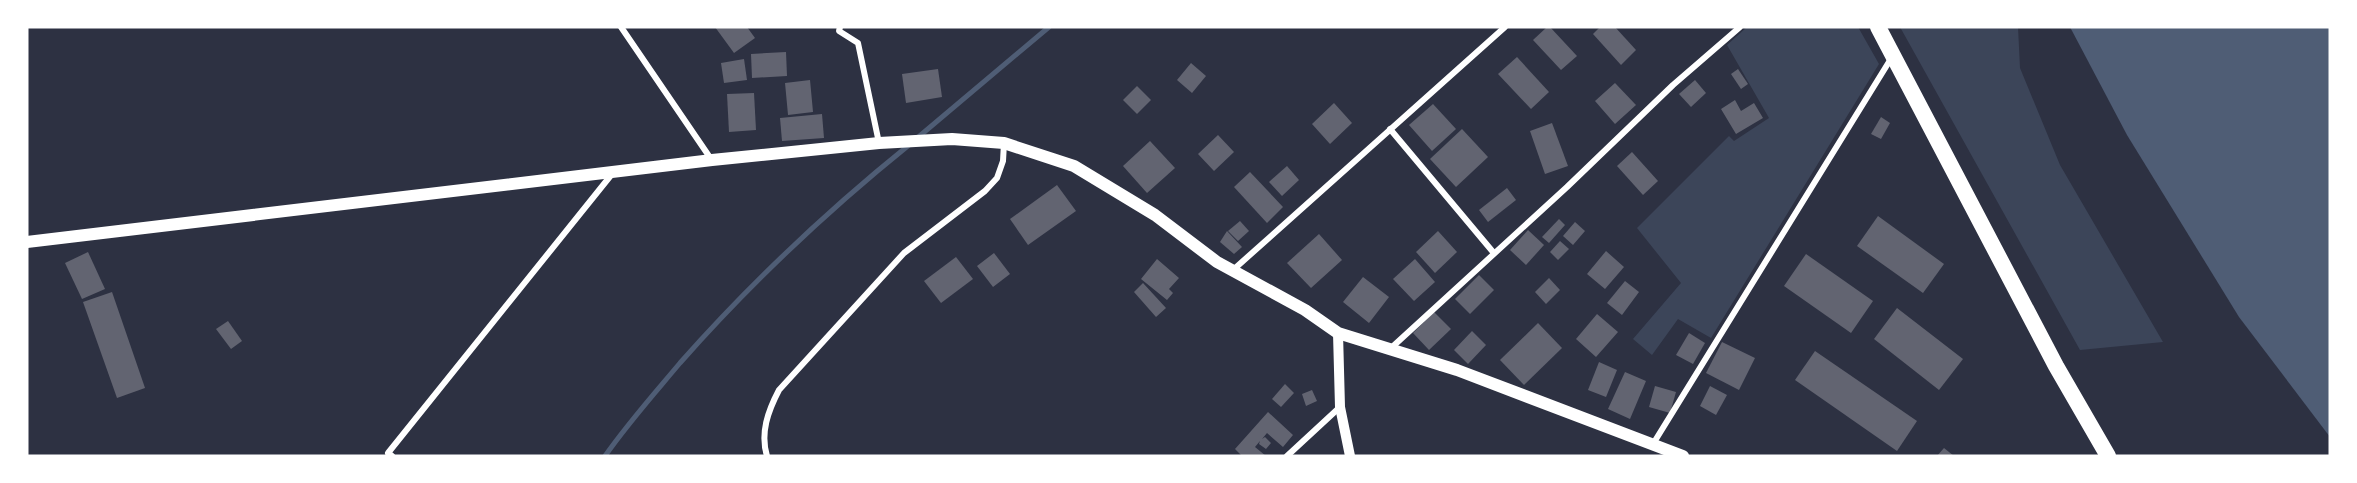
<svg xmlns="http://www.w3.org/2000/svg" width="2357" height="483" font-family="Rubik,sans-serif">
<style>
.green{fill:#3c4559}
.water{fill:#4f5d75}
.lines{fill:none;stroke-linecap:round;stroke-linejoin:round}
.stream{stroke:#4f5d75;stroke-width:5}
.building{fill:#626471}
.minor{stroke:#fff;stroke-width:6}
.tertiary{stroke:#fff;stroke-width:10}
.secondary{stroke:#fff;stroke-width:12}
.trunk{stroke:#fff;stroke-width:16}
</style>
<rect width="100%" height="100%" fill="#2d3142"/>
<!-- green -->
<g class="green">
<path d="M1747,27H1858L1879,64L1711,338L1678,319L1652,355L1633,339L1681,283L1637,228L1729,136L1734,141L1769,118L1727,45Z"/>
<path d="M1900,27H2018L2020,68L2060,165L2163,342L2080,350Z"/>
</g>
<!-- water -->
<path class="water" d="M2070,27H2330V437L2239,317L2127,135Z"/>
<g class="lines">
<!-- stream -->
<g class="stream">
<path d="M916,139L1049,27"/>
<path d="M605,456C628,423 654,394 680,363C750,284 827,211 909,145"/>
</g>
</g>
<!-- building -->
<g class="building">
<path d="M715,27H747L755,38L734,53Z"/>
<path d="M1547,27H1550L1577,56L1561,70L1533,40Z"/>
<path d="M1600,27H1615L1636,50L1621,65L1593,34Z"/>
<path d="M786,52L787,76L752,78L751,54Z"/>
<path d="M1517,57L1549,92L1531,109L1498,74Z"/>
<path d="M744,59L747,80L724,83L721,63Z"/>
<path d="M1191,63L1206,76L1192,93L1177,80Z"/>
<path d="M938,69L942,97L906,103L902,74Z"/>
<path d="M1738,69L1748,84L1741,89L1731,74Z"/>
<path d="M810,80L813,112L788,115L785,83Z"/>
<path d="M1695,80L1706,93L1691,107L1679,94Z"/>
<path d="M1615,83L1636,105L1615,124L1595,101Z"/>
<path d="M1137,86L1151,100L1137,114L1123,100Z"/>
<path d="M754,93L756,130L729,132L727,94Z"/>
<path d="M1735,100L1741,111L1754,103L1763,118L1736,134L1721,109Z"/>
<path d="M1334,103L1352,123L1330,144L1312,124Z"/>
<path d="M1433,104L1456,129L1432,151L1409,125Z"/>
<path d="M822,114L824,138L782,141L780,118Z"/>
<path d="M1881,117L1890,123L1881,139L1871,134Z"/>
<path d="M1552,123L1568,166L1545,174L1530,131Z"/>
<path d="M1462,129L1488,157L1456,187L1430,159Z"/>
<path d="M1218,135L1234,152L1214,171L1198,154Z"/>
<path d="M1150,141L1175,168L1147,193L1123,166Z"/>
<path d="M1632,152L1658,181L1643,195L1617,166Z"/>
<path d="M1287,166L1299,180L1282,196L1269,182Z"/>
<path d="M1250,172L1283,207L1267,223L1234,187Z"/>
<path d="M1057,185L1076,211L1028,245L1010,219Z"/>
<path d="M1507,188L1516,200L1488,222L1479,210Z"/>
<path d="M1878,216L1944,264L1923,293L1857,246Z"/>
<path d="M1559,219L1565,225L1549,243L1542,237Z"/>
<path d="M1240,221L1249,231L1238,241L1228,231Z"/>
<path d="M1575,222L1585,231L1573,245L1563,236Z"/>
<path d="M1528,230L1544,245L1526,265L1510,250Z"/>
<path d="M1227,231L1242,247L1234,254L1220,242Z"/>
<path d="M1438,231L1457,252L1435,273L1416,252Z"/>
<path d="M1319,234L1342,260L1311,288L1287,263Z"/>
<path d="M1560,241L1569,249L1558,260L1550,252Z"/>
<path d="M1606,251L1624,267L1605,289L1587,274Z"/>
<path d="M88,252L105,289L82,299L65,263Z"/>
<path d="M994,253L1010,274L993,287L977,266Z"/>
<path d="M1806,254L1873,301L1851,333L1784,286Z"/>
<path d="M956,257L973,279L941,303L924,281Z"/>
<path d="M1157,259L1179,278L1169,289L1173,293L1167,300L1141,279Z"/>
<path d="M1415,259L1435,282L1414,301L1393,279Z"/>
<path d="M1479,275L1494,290L1470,314L1455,299Z"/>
<path d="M1363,277L1389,297L1369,323L1343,302Z"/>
<path d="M1549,278L1560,290L1546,304L1535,292Z"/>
<path d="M1625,281L1639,292L1622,315L1607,303Z"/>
<path d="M1143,283L1166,308L1156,317L1134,292Z"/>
<path d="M112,292L145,388L117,398L83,302Z"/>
<path d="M1897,308L1963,359L1939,390L1874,339Z"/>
<path d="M1434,312L1451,329L1429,350L1413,333Z"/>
<path d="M1597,314L1618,332L1596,357L1576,339Z"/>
<path d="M228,321L242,341L231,349L216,329Z"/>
<path d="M1538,323L1562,348L1524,385L1500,360Z"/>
<path d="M1472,331L1486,345L1468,364L1454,350Z"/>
<path d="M1689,333L1705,343L1693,364L1676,355Z"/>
<path d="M1722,342L1755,358L1739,390L1706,373Z"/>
<path d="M1815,351L1917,421L1897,451L1795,380Z"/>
<path d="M1599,362L1617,370L1606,397L1588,390Z"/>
<path d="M1625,372L1646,381L1630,419L1608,409Z"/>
<path d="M1285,384L1294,393L1281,407L1272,399Z"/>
<path d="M1655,386L1676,392L1670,413L1649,407Z"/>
<path d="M1710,386L1727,395L1716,415L1700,406Z"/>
<path d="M1312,390L1317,401L1306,406L1302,394Z"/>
<path d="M1268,412L1293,435L1283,447L1267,433L1262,439L1265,437L1271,443L1266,449L1259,444L1260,441L1255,447L1266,456H1242L1235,449Z"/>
<path d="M1944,448L1954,456H1937Z"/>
</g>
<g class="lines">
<!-- minor -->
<g class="minor">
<path d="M621,27L711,159"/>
<path d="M840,27L839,31L858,43L879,143"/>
<path d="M1390,129L1493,252"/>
<path d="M1233,270L1505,27"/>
<path d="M1390,349L1567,187L1673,85L1740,27"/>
<path d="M1653,444L1892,57"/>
<path d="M392,456L388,453L612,174"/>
<path d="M767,456C760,433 768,411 779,390L904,253L985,191L997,178L1003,161L1004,143"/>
<path d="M1287,456L1340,407"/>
</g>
<!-- tertiary -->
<path class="tertiary" d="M1338,333L1340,407L1350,456"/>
<!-- secondary -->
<path class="secondary" d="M27,242L712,160L879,143L952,139L1004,143L1074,166L1155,215L1217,262L1305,310L1338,333L1457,370L1683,456"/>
<!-- trunk -->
<path class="trunk" d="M1878,27L2056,366L2108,456"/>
</g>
<!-- border -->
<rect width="2357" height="483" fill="none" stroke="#ffffff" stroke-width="57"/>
</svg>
